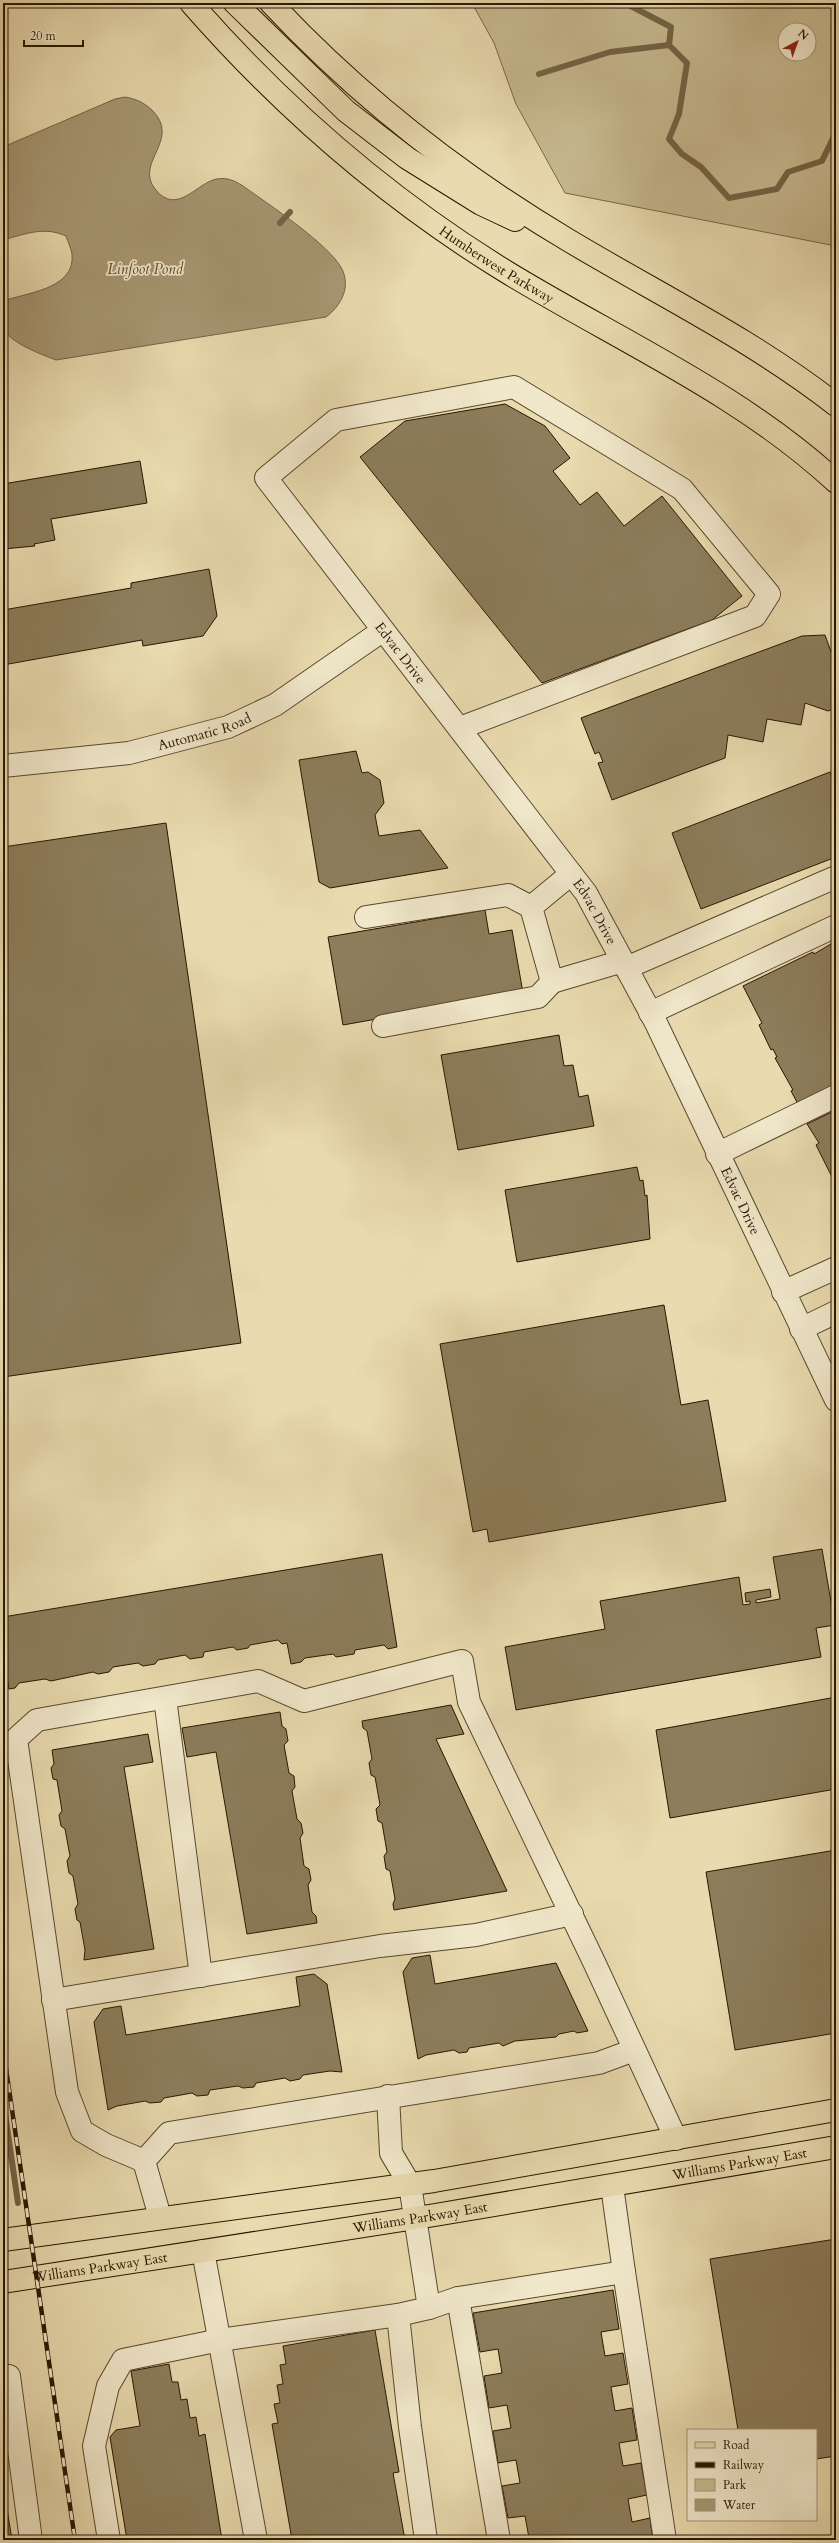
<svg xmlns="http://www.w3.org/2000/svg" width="839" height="2543" font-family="Cardo,serif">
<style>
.green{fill:#c8ba91;stroke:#786849;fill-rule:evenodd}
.water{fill:#a79874;stroke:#746446}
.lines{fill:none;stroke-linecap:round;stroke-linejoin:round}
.stream{stroke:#746446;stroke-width:6}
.building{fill:#8c7d5b;stroke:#271701}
.minor-casing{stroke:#58482c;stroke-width:24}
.major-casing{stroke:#271701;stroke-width:24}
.minor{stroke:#f1e8cb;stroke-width:22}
.major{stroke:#e9dbaf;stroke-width:22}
.rail-casing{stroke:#271701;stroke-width:4.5}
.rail{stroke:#f1e8cb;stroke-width:3;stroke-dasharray:9;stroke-linecap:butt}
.labels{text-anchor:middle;stroke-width:3.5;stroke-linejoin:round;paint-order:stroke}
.street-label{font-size:14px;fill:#271701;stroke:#f1e8cb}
.water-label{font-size:15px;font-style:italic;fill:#5a4b2f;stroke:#f1e8cb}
</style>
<rect width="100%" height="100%" fill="#e9dbaf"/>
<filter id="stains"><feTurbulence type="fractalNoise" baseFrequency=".005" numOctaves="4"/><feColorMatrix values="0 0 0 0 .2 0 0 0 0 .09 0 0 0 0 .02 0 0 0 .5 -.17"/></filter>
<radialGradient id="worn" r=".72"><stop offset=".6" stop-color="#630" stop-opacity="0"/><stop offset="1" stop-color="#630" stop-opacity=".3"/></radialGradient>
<!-- green -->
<path class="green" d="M472,3H836V246L565,193L516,104L494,43ZM785,30H809V54H785Z"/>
<!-- water -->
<path class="water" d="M125,97C136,99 143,102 152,110C182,140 134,162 155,189C177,217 197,182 217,179C227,177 235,181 243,186C268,204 329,244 342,269C351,287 341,306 326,317L56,360C43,355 7,342 3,327C1,319 3,309 3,301C26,293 76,289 72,254C71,248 68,242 66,236C44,226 25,234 3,240V147L115,99Z"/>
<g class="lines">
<!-- stream -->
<g class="stream">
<path d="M625,3L671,27L669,45L687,63L679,114L669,139L682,154L701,167L729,198L777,189L788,172L822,161L836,132"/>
<path d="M539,74L610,52L669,45"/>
<path d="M280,223L290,212"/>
<path d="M3,2100L18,2203"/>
</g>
</g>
<!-- building -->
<g class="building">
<path d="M505,404L545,426L570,458L553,471L580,505L597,492L624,526L662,496L742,596L712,620L542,683L360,457L405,421Z"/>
<path d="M140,461L147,503L51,519L55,540L34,544L35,546L3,549V484Z"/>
<path d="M209,569L217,616L203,636L143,646L142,640L3,665V610L131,588V583Z"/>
<path d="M825,635L836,666V708L828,711L805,703L801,725L767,719L763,742L728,735L725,758L612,800L598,763L603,762L599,752L595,754L581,718L802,636Z"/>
<path d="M356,751L362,773L368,772L380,780L384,803L375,815L379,836L420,830L448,868L330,888L319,882L299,760Z"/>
<path d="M830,772L836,787V857L701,909L672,833Z"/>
<path d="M166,823L241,1343L3,1377V847Z"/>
<path d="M485,910L489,934L512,930L523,993L343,1025L328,937Z"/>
<path d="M836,941V1086L798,1104L791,1091L793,1090L775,1058L777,1057L773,1049L771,1050L759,1025L762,1023L743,986L813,952L814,954Z"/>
<path d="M559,1035L564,1066L573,1065L579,1097L588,1095L594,1126L458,1150L441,1055Z"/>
<path d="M836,1110V1185L816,1145L819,1143L807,1124Z"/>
<path d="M637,1167L640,1181L643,1180L645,1196L647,1195L650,1239L517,1262L505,1190Z"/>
<path d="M664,1305L681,1405L708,1400L726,1501L489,1542L487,1529L473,1532L440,1344Z"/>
<path d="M822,1549L835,1625L816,1628L821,1657L516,1710L505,1647L605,1629L600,1601L739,1577L743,1605L750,1604V1601L746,1602L745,1593L770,1589L771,1597L756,1600V1603L780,1599L773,1557Z"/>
<path d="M382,1554L397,1647L388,1649L384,1645L355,1650L354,1654L336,1657L333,1654L305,1658L301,1662L291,1664L287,1643L282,1644L278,1640L250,1645L248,1648L237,1650L233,1647L204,1652L203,1657L190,1659L185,1655L158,1660L155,1664L143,1666L138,1663L113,1667L109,1672L98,1674L93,1672L51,1681L45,1679L19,1683L15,1688L9,1689L3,1654V1617Z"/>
<path d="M836,1697V1789L670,1818L656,1730Z"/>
<path d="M451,1705L464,1734L436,1739L507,1891L394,1910L393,1904L395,1899L390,1871L386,1869L384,1856L387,1852L382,1823L378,1821L376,1809L380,1805L375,1777L371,1775L369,1763L372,1759L367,1731L363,1728L362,1721Z"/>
<path d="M280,1712L282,1726L286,1729L288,1741L284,1745L289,1773L294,1776L295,1787L292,1791L297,1819L301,1823L303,1833L300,1838L304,1866L309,1869L311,1880L308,1885L312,1912L316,1916L317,1923L247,1934L216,1752L187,1757L182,1728Z"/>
<path d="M148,1734L153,1762L124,1767L154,1949L84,1960L85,1950L80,1922L77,1920L75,1909L78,1904L73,1876L69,1873L67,1861L70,1856L65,1829L61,1826L59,1815L62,1811L57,1780L53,1779L51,1768L54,1764L52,1750Z"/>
<path d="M836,1850V2033L735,2050L706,1872Z"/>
<path d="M430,1955L435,1984L556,1963L588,2031L577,2033L574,2031L559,2034L556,2037L515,2041L503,2046L499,2043L469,2048L467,2052L459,2053L454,2050L426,2055L418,2059L403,1972L412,1958Z"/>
<path d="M314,1974L327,1984L342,2072L330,2071L303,2075L300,2079L290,2081L285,2078L256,2083L254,2087L243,2088L238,2086L210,2090L208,2095L197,2096L192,2093L164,2098L161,2102L150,2103L145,2101L117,2106L108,2110L94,2022L103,2009L121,2006L126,2035L300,2006L296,1977Z"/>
<path d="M836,2239V2456L816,2459V2430H738L710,2259Z"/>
<path d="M613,2290L619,2329L601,2332L605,2356L623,2353L628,2384L611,2387L615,2411L632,2408L637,2440L619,2443L623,2466L641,2463L647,2495L628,2499L632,2522L650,2518L653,2540H520L529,2538L525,2516L508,2518L502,2486L520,2483L516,2460L498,2463L493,2431L511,2428L507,2405L489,2408L484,2376L502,2373L498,2349L480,2352L473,2313Z"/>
<path d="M375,2330L399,2472L393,2473L405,2540H292L272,2424L278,2423L274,2404L280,2403L277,2385L283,2384L280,2365L286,2364L283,2346Z"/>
<path d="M169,2364L172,2382H178L181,2400L187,2399L190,2418L196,2417L199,2436L205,2434L222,2540H127L110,2437L116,2430L140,2426L131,2371Z"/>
<path d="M3,2484L12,2540H3Z"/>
</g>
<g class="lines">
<!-- minor casing -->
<g class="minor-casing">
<g id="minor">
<path id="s1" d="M460,728L755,616L769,594L682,489L514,387L336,420L266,478L586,893L656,1023L836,1400"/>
<path id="s2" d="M3,766L129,753L228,727L275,705L382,631"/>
<path d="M571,874L531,907L552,982L623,961"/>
<path d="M366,917L508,895L531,907"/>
<path d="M626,968L836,877"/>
<path d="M650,1013L836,926"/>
<path d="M383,1026L538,997L552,982"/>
<path d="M717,1154L836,1096"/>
<path d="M783,1292L836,1268"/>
<path d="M801,1329L836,1312"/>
<path d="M165,1698L201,1976"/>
<path d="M53,2000L380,1946L476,1935L572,1914"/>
<path d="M388,2096L391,2153L410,2185L429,2308L398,2315L410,2427L426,2540"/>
<path d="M144,2161L169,2133L599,2063L634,2050"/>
<path d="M612,2186L624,2272"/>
<path d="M160,2217L144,2161L106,2145L82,2131L67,2092L16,1739L37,1720L258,1681L304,1701L462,1661L469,1702L594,1962L676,2139"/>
<path d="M203,2251L256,2540"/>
<path d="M458,2298L499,2540"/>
<path d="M429,2308L458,2298L624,2272L665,2540"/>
<path d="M3,2377L9,2376L31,2540"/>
<path d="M109,2540L94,2446L108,2386L123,2360L220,2340L398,2315"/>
</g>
</g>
<!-- major casing -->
<g class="major-casing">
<g id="major">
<path id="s3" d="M191,3C281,106 388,199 505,271C616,339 740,393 836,482"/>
<path d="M235,3L346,111L407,158L481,204L515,220"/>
<path d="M271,3C358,96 459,175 568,240C658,294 753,340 836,405"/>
<path d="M3,2240L434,2181L836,2110"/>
<path id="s4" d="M3,2282L435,2215L836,2147"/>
</g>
</g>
<!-- minor -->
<use href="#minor" class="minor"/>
<!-- major -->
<use href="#major" class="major"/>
<!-- rail casing -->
<g class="rail-casing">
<path id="rail" d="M3,2048L75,2540"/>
</g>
<!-- rail -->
<use href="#rail" class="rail"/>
</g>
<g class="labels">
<!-- street labels -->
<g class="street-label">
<text dy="5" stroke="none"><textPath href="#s3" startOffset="404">Humberwest Parkway</textPath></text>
<text dy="5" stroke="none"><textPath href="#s1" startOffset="1167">Edvac Drive</textPath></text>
<text dy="5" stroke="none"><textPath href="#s2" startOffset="205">Automatic Road</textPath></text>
<text dy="5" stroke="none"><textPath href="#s1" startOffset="1491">Edvac Drive</textPath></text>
<text dy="5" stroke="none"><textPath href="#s1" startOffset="1815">Edvac Drive</textPath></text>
<text dy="5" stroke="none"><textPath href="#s4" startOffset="746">Williams Parkway East</textPath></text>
<text dy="5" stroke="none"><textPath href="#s4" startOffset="422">Williams Parkway East</textPath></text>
<text dy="5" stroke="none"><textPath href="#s4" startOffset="98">Williams Parkway East</textPath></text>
</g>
<!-- water labels -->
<g class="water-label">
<text x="145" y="274">Linfoot Pond</text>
</g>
</g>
<!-- margin -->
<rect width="839" height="2543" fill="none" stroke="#e9dbaf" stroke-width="16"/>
<rect x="4" y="4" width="831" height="2535" fill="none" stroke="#271701" stroke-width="2"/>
<rect x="8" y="8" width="823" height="2527" fill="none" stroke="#271701"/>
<!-- legend -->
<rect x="687" y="2429" width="130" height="92" fill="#f1e8cb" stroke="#a0947a"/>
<rect x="695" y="2442" width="20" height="6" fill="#e9dbaf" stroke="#a0947a"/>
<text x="723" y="2449" font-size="12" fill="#271701">Road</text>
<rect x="695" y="2462" width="20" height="6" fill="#271701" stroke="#a0947a"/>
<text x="723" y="2469" font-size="12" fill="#271701">Railway</text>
<rect x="695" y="2479" width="20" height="12" fill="#c8ba91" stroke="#a0947a"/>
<text x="723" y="2489" font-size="12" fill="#271701">Park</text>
<rect x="695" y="2499" width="20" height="12" fill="#a79874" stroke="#a0947a"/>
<text x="723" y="2509" font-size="12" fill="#271701">Water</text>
<!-- north arrow -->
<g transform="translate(797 42) rotate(41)"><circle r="19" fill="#f1e8cb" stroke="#a0947a"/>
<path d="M0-3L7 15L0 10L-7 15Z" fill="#8f2418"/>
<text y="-6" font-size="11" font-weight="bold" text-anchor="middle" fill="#271701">N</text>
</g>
<!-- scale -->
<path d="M24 40v6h59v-6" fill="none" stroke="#271701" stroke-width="2"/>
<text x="30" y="40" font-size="12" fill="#271701" stroke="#f1e8cb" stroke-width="3" paint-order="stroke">20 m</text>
<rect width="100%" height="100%" filter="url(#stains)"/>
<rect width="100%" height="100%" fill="url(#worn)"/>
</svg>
